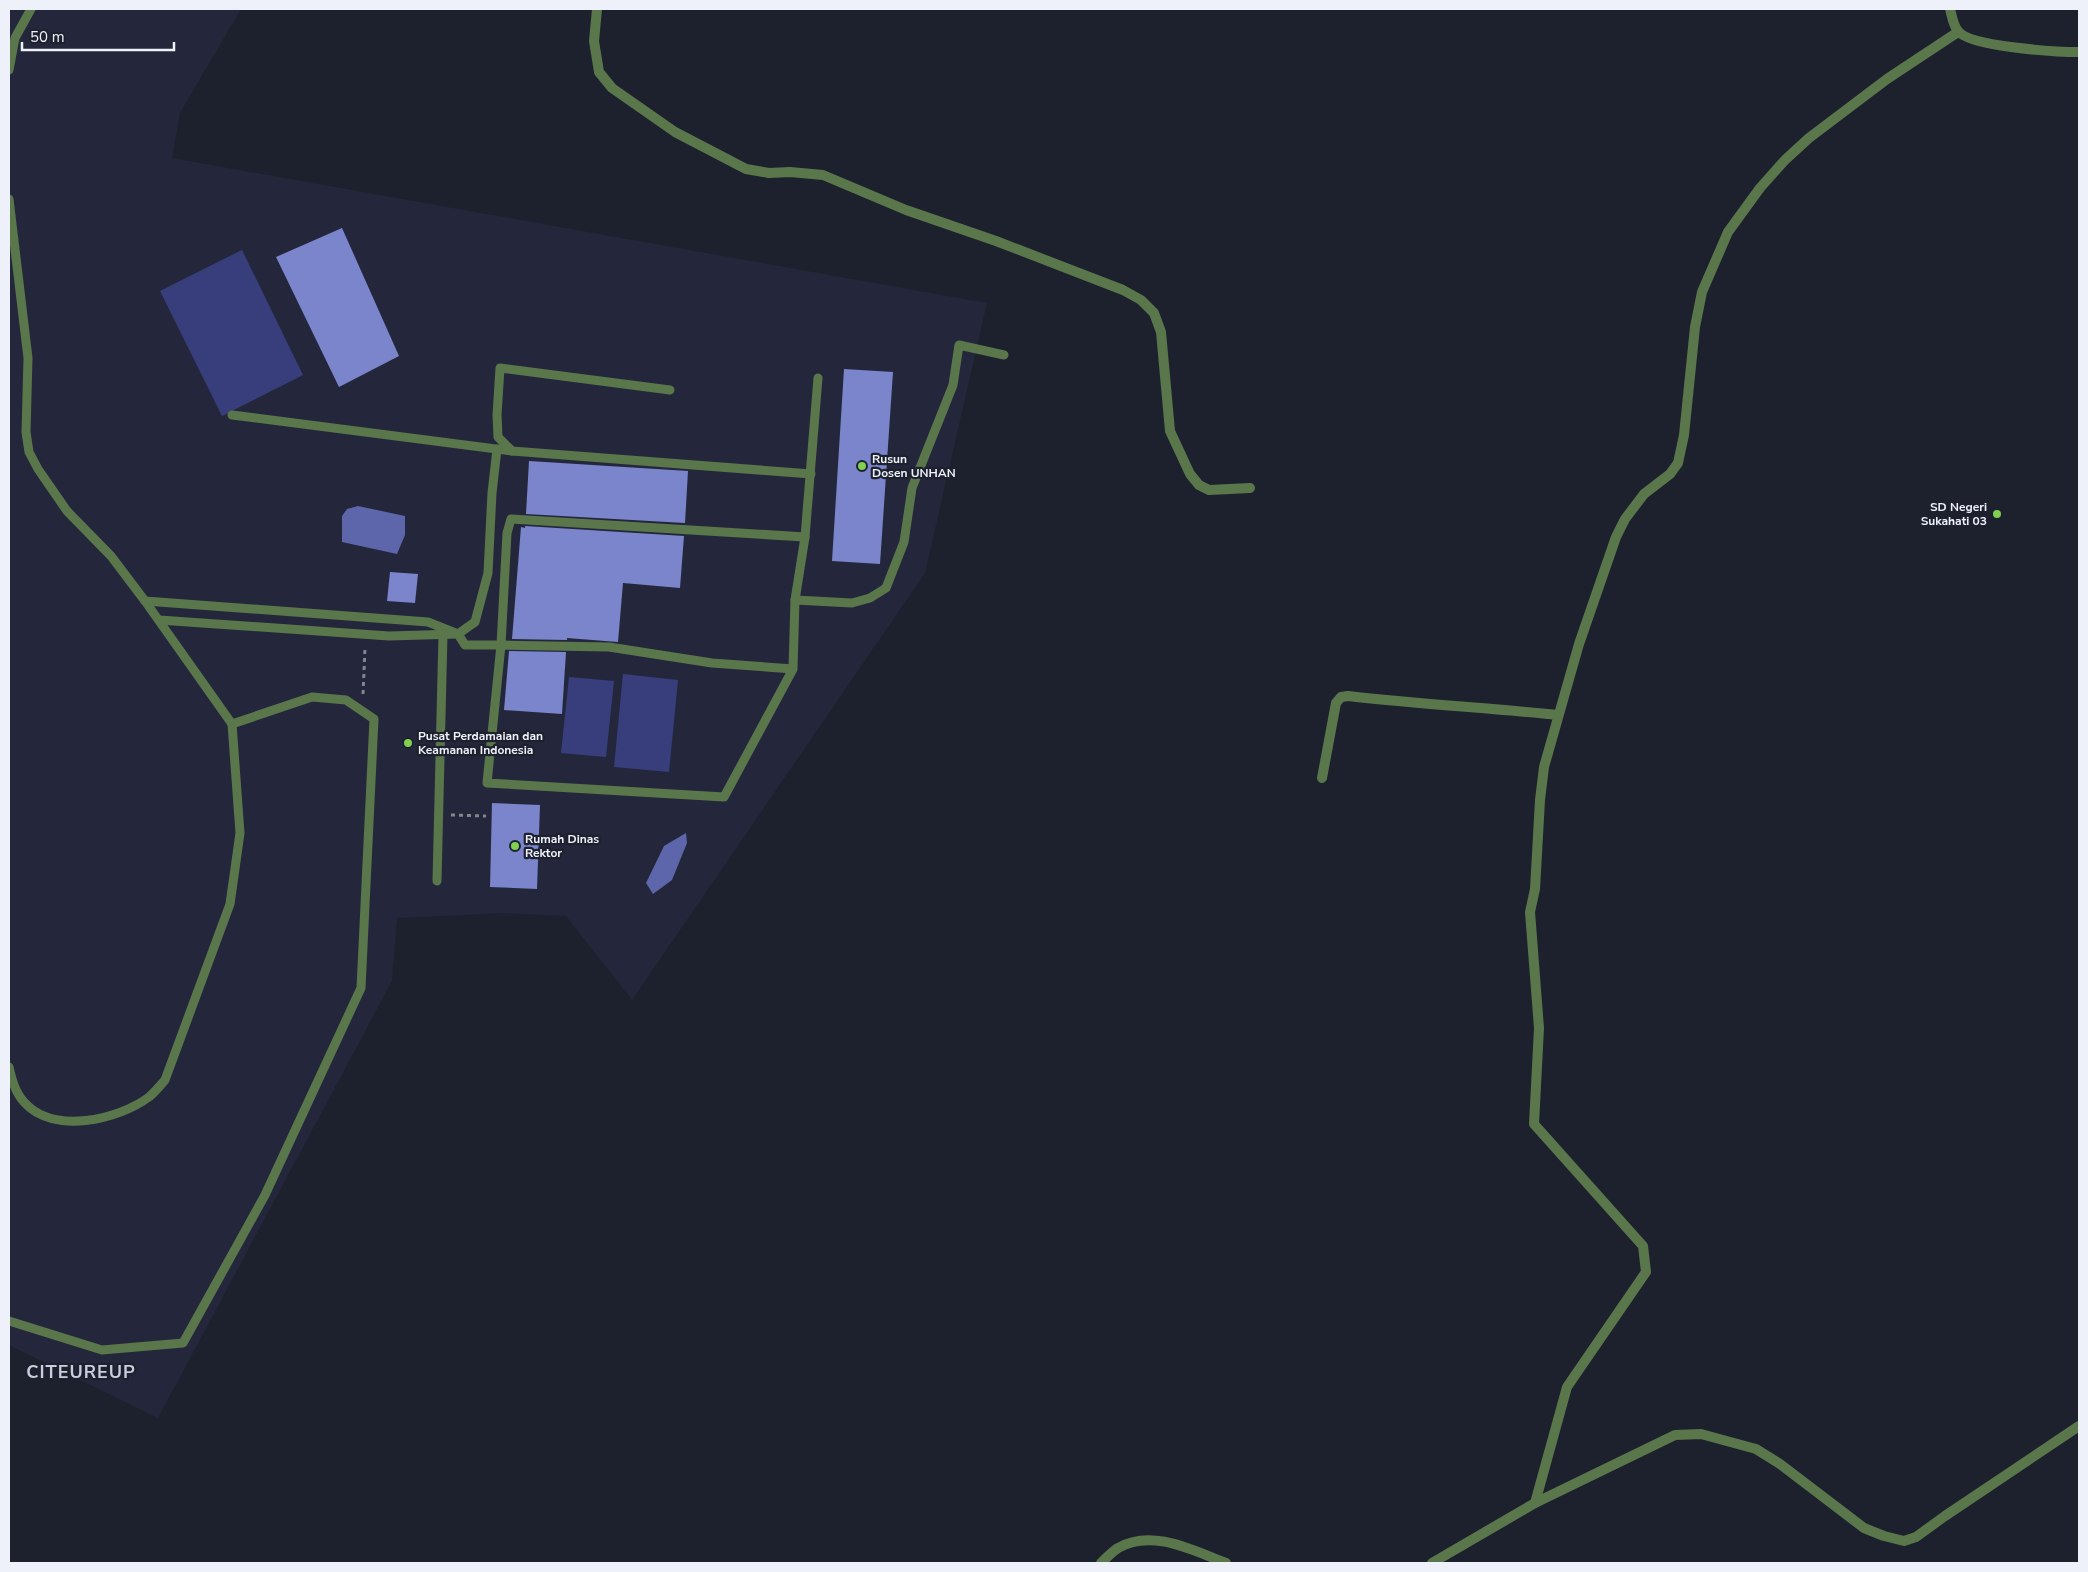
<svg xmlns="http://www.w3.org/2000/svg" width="2088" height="1572" font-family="'Nunito Sans',sans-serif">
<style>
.built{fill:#24273b}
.green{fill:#383e7c}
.water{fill:#5d66aa}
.building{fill:#7a85cc}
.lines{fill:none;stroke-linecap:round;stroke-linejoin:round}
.path{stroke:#838591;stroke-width:3;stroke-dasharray:4 4;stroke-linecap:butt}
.lane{stroke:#5a774b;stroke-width:9}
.street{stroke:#5a774b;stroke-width:10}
.poi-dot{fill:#80d051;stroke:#1d202d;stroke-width:2}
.labels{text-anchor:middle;stroke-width:4.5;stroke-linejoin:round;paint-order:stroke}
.poi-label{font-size:12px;font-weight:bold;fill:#eef0fa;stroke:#1d202d;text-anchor:start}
.district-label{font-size:18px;font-weight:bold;letter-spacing:1px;fill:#c9cde0;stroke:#1d202d}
</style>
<rect width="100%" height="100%" fill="#1d202d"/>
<!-- built -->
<path class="built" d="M9,9H241L180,113L172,158L987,303L925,573L632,1000L566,916L502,913L397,918L392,981L158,1418L9,1345Z"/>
<!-- green -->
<g class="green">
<path d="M242,250L303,375L222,416L160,291Z"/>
<path d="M623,674L678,680L669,772L614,767Z"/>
<path d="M569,677L614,681L606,757L561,753Z"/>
</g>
<!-- water -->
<g class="water">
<path d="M358,506L405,516V535L397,554L342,542V516L347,509Z"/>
<path d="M686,833L687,843L672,880L653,894L646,883L664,846Z"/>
</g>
<!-- building -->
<g class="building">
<path d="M342,228L399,356L339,387L276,257Z"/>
<path d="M844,369L893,372L880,564L832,561Z"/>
<path d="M529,461L688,471L685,523L526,514Z"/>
<path d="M525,526L684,536L680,588L623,583L618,642L567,638V640L512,639L521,527L525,528Z"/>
<path d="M390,572L418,574L415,603L387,601Z"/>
<path d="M509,651L566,652L562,714L504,710Z"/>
<path d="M492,803L540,805L537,889L490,887Z"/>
</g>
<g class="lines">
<!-- path -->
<g class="path">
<path d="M363,694L365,648"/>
<path d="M451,815L486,816"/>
</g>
<!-- lane -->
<g class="lane">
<path d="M9,70L15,38L31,9"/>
<path d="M9,199L28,358L26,432L29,452L38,469L67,511L111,556L145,601L232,724L240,833L230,904L165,1080C160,1086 155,1092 149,1097C118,1120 53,1135 24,1102C15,1092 12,1080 9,1067"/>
<path d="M232,415L512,451L811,474"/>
<path d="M512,451L498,437L497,415L500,368L670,390"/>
<path d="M795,600L852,603L870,598L886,588L904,542L912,488L953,385L959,345L1004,355"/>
<path d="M145,601L428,622L458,634L465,645H501L507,533L511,519L805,537L818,378"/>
<path d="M159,620L389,636L458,634L475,622L488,573L492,493L497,449"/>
<path d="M793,669L724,797L487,783L501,645L609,647L712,663L793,669L795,600L805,537"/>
<path d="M437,881L443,634"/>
<path d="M9,1321L102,1350L183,1343L265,1195L361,988L374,719L346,700L312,697L232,724"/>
</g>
<!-- street -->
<g class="street">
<path d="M597,9L594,41L599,72L612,88L675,132L746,169L769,173L790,172L823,175L906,210L996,241L1123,290L1141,300L1154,313L1161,332L1170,431L1190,474L1199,485L1209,490L1250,488"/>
<path d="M1950,9C1952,16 1953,25 1958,31C1969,47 2058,52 2079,52"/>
<path d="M1322,778L1336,703L1341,697L1348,696C1418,704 1488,708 1558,715"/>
<path d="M1535,1503L1567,1387L1646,1272L1643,1246L1534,1124L1539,1028L1530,912L1535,889L1540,800L1544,767L1579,644L1616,537L1625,519L1644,494L1670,474L1678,463L1684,435L1695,327L1702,292L1728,232L1760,188L1785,160L1809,138L1887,79L1958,32"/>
<path d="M1101,1563C1106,1558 1112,1552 1118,1548C1152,1528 1194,1551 1226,1563"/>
<path d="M1432,1563L1535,1503L1675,1435L1701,1434L1756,1449L1780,1464L1864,1528L1884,1536L1904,1541L1916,1537L1945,1516L2079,1426"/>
</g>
</g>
<!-- markers -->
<g class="poi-dot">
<circle cx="862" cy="466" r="5"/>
<circle cx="1997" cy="514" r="5"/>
<circle cx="408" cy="743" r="5"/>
<circle cx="515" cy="846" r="5"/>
</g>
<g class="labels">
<!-- poi labels -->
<g class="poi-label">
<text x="872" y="463">Rusun<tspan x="872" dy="14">Dosen UNHAN</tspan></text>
<text x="1987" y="511" text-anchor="end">SD Negeri<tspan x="1987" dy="14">Sukahati 03</tspan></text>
<text x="418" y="740">Pusat Perdamaian dan<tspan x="418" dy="14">Keamanan Indonesia</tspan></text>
<text x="525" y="843">Rumah Dinas<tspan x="525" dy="14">Rektor</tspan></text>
</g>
<!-- district labels -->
<g class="district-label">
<text x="81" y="1378">CITEUREUP</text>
</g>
</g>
<!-- border -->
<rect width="2088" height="1572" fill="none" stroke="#eef0fa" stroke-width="20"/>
<!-- scale -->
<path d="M22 42v8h152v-8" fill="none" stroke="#eef0fa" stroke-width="2.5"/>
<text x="30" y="42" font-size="15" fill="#eef0fa" stroke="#1d202d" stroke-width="4" paint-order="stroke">50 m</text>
</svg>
